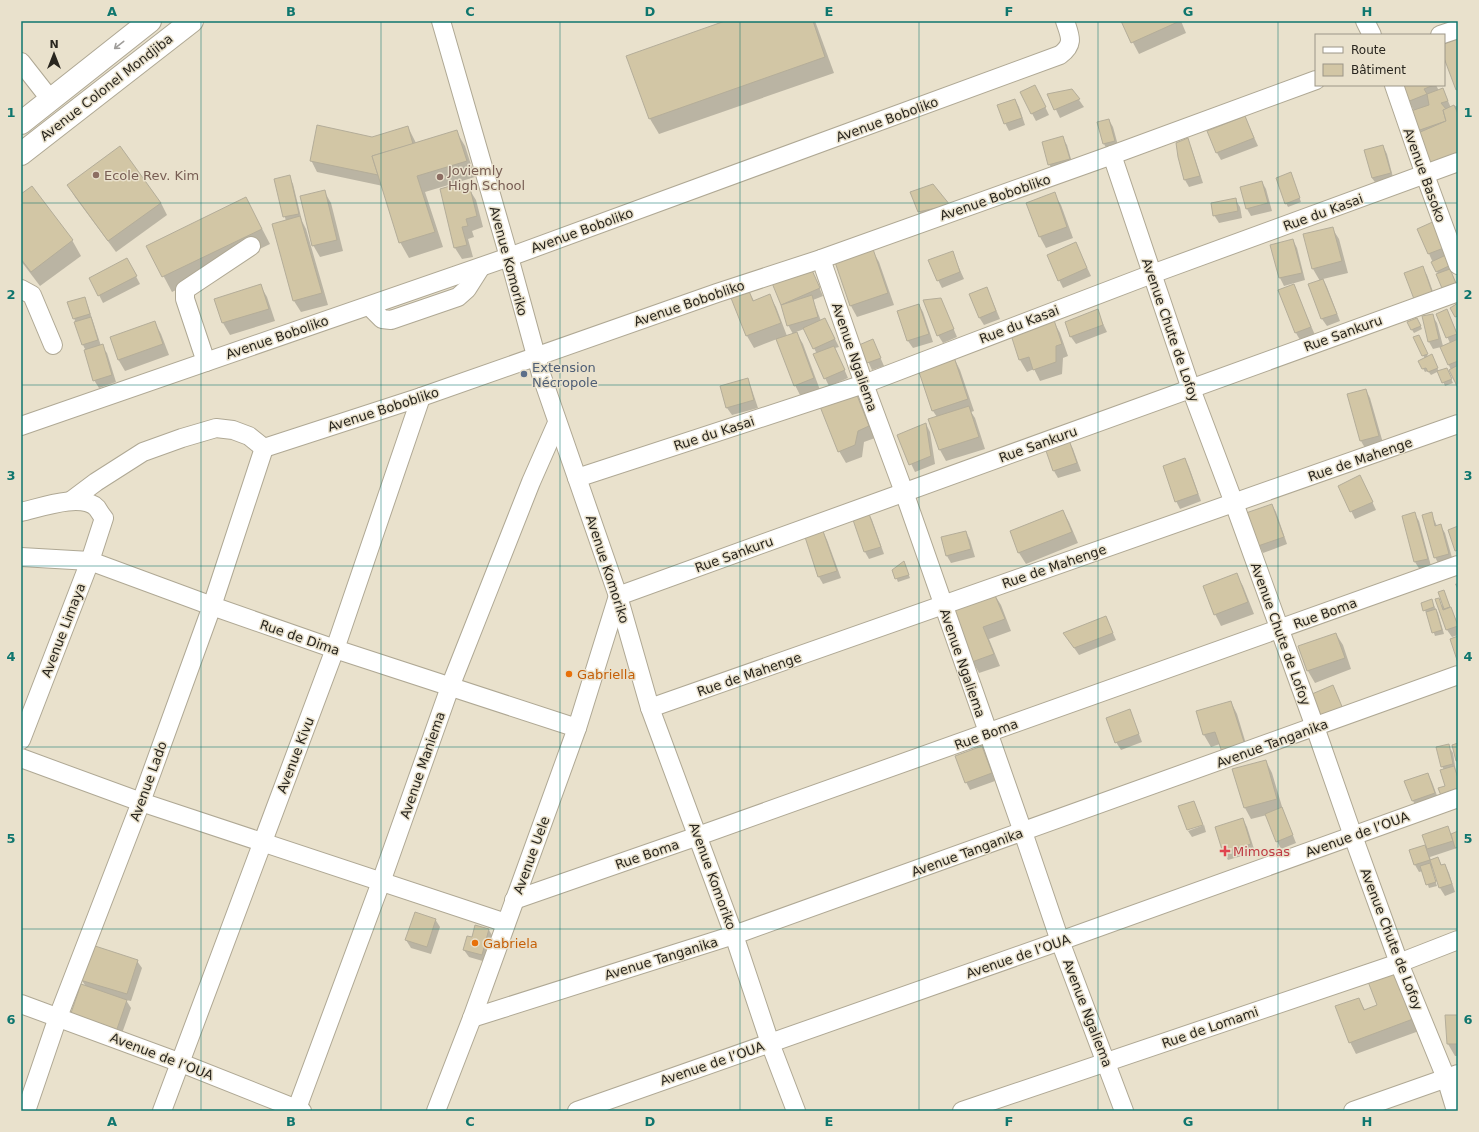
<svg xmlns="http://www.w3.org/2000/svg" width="1479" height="1132" font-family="'DejaVu Sans',sans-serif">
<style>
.shadow{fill:#0003}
.building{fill:#d2c6a5;stroke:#b4ad99}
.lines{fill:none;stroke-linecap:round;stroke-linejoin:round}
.minor-casing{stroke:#afa894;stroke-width:20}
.major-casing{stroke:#afa894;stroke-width:24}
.minor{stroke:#fff;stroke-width:18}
.major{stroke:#fff;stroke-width:22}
.oneway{stroke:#9f9d9a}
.grid{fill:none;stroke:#0f766e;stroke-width:1;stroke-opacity:0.55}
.education-dot{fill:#8d6e63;stroke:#e9e1cc;stroke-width:1.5}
.service-dot{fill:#5c6f8a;stroke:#e9e1cc;stroke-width:1.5}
.food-dot{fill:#e8710a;stroke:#e9e1cc;stroke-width:1.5}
.health-dot{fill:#e0444e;stroke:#e9e1cc;stroke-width:1.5}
.labels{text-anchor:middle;stroke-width:3;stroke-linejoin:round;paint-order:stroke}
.street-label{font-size:13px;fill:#29261f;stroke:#e9e1cc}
.education-label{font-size:13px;fill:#785e54;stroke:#e9e1cc;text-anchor:start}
.service-label{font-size:13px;fill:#4e5e75;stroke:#e9e1cc;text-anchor:start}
.food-label{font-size:13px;fill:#c56008;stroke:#e9e1cc;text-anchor:start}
.health-label{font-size:13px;fill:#be3a42;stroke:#e9e1cc;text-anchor:start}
.neatline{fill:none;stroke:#0f766e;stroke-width:1.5}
.grid-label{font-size:13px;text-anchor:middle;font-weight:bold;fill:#0f766e}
</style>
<rect width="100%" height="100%" fill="#e9e1cc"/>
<!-- shadow -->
<g class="shadow">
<path d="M728,21H815L834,73L659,134L650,119Z"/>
<path d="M1124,21H1181L1186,33L1139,54L1122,22Z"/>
<path d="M1401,85H1436L1439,91L1443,89L1451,108L1458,105V171L1421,138L1414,111Z"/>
<path d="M1072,90L1084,107L1060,118L1049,95Z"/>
<path d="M1021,93L1039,94L1049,115L1036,121Z"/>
<path d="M1015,100L1019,107L1025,125L1009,131L1005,123Z"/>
<path d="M1245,117L1258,146L1221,160L1217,153Z"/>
<path d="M1109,120L1113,127L1119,149L1108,151L1104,144L1098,123Z"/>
<path d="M408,127L416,143L456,131L465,146L475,177L425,192L443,247L409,258L400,242L383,186L317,172L311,160L372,138Z"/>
<path d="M1062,137L1067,145L1073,166L1054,172L1049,164Z"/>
<path d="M1187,139L1191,147L1203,183L1189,187L1185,180Z"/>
<path d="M1383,146L1387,154L1394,181L1377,185L1372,178Z"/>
<path d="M289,177L293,184L302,221L306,229L328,305L301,312L294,301L286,221L275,180Z"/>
<path d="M1292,177L1301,202L1288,207L1286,203Z"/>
<path d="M1262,182L1266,189L1272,211L1251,216L1247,209Z"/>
<path d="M68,185L161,203L167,215L116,252L75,197Z"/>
<path d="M457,185L461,191L469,189L476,200L483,227L472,231L474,237L468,239L473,257L462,259L455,248Z"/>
<path d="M324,191L331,203L343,251L320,257L313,245Z"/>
<path d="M911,193L949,206L923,219Z"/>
<path d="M1054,194L1061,205L1073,238L1046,248L1040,237Z"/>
<path d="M21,195L72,240L81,256L40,286L21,261Z"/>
<path d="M246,198L270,244L172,292L148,247Z"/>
<path d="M1235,199L1240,207L1242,218L1219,223L1214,215Z"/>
<path d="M1437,221L1452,269L1449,270L1458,288L1438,274L1418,229Z"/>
<path d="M1332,228L1339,239L1348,273L1323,279L1327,287L1340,321L1327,326L1322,319L1310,285L1320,281L1313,269Z"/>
<path d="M1293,240L1297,248L1305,280L1284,286L1280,278L1271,246Z"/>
<path d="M1076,244L1091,276L1063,288L1059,280Z"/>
<path d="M872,250L879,262L894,305L857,317L851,306Z"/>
<path d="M952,252L964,279L942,288L938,280Z"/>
<path d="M131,267L140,284L103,303L99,295Z"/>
<path d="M1422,267L1427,275L1436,300L1419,306Z"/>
<path d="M811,269L823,296L813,300L821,321L825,319L839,347L835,348L848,378L829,386L825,378L817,354L804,329L796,332L803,344L820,390L801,397L795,385L777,339L754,348L747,336L730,294L747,288L754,301L769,295L776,307L787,336L793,334L788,325L782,304Z"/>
<path d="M260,285L267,297L275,321L230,335L223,323L216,299Z"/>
<path d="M1293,285L1315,335L1300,340L1296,333Z"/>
<path d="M987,288L1000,319L984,325L979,317Z"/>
<path d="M84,298L88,306L101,346L107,353L116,382L99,388L94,380L86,351L83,345L69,303Z"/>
<path d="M941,299L957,337L943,343L938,335Z"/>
<path d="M919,305L923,312L933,342L913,348L908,341L898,312Z"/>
<path d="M1447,310L1458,335V386L1441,347L1433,349L1429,342L1423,317L1432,315L1437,323L1443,346L1450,343L1437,314Z"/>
<path d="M1097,311L1107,332L1076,344L1071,337Z"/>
<path d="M1054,322L1060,333L1068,356L1063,358L1062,374L1040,381L1034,369L1027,372L1020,360L1012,335Z"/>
<path d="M1419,322L1422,329L1414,333L1412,330Z"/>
<path d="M155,323L161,334L169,355L125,371L118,359Z"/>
<path d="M1414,337L1420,339L1428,357L1433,359L1439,372H1448L1453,383L1445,386L1439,371L1431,375L1428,371L1425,372L1419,361L1425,359Z"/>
<path d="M873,341L884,366L872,370L861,346Z"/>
<path d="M954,358L960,370L974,411L971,412L975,418L985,449L946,461L940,450L937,417L933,411L920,370Z"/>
<path d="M747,379L751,387L758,408L732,415L727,408L721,387Z"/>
<path d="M1366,390L1370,398L1383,443L1365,448L1361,441Z"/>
<path d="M854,392L861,403L875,438L864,442L862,457L846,463L839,451Z"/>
<path d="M926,424L930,432L935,464L915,472L898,436Z"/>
<path d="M1069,441L1073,449L1081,471L1058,478L1054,471L1046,448Z"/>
<path d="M1185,459L1189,467L1201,501L1180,509L1176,501Z"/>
<path d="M1364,484L1376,510L1355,519L1339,486Z"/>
<path d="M1272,505L1276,512L1287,544L1263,553L1259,545Z"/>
<path d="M1063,511L1069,522L1078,543L1026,564L1019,553L1011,532Z"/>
<path d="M868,513L872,520L884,554L869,559L865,552Z"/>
<path d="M1414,513L1419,521L1431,566L1420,570L1415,562L1403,516Z"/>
<path d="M1431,513L1437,526L1440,525L1445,533L1453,561L1439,565L1435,557Z"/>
<path d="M823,532L827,540L841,578L823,584L819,577Z"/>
<path d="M966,532L970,540L975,557L951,563L947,556Z"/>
<path d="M904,563L910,578L898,582L893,570Z"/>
<path d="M1236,574L1243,586L1254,614L1221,626L1215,614Z"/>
<path d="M1458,583V590L1455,584Z"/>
<path d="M994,594L1001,605L1011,631L989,639L1000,666L979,673L973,662L952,610Z"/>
<path d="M1445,594L1458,625V635L1452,637L1447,630L1436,599H1438L1442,606L1443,605Z"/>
<path d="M1431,600L1438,613L1444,634L1435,636L1427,613L1424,610Z"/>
<path d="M1106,617L1116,640L1079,655L1064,633Z"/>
<path d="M1336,634L1343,645L1351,669L1315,683L1308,671L1299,647Z"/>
<path d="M1231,702L1237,714L1250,757L1220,744L1211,747L1204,735L1197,712Z"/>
<path d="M1129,710L1133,718L1142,742L1121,750L1116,742Z"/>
<path d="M1448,745L1453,753L1456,772L1458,775V802L1446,786L1444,770L1442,766Z"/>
<path d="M982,748L986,755L995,781L970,790L966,782Z"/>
<path d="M1266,761L1272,773L1283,810L1296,843L1281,849L1277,841L1267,815L1251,819L1245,808Z"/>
<path d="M1428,774L1432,782L1439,801L1417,808L1413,801L1406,781Z"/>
<path d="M1194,802L1203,824L1187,829Z"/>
<path d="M1243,819L1247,827L1255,852L1228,860L1224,853Z"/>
<path d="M1204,825L1206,832L1192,837L1188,831Z"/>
<path d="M1447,828L1451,834L1458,832V850L1457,848L1430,857L1431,861L1438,858L1442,866L1445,865L1449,873L1455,892L1445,896L1440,888L1434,867L1431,868L1437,886L1429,888L1423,871L1419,872L1415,865L1410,851L1426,846Z"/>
<path d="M435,919L440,927L431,954L411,948L406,940Z"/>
<path d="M489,930L493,937L486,962L469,957L464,950L472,938Z"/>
<path d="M137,961L142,968L131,1001L126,1000L131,1008L120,1039L81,979Z"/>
<path d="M1394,970L1419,1031L1356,1054L1350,1042L1359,999L1365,1010L1378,1006Z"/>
<path d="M1458,1016V1056H1455L1448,1044Z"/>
</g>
<!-- building -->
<g class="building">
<path d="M725,21H813L825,57L649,119L626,56Z"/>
<path d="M1121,21H1180L1131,43Z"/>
<path d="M1458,39V89L1456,90L1444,58V44Z"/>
<path d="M1035,85L1046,107L1031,114L1020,92Z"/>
<path d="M1400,85H1434L1424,89L1427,94L1407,102Z"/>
<path d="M1443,88L1448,101L1441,103L1446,109L1443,110L1446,121L1414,132L1408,112L1429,105L1427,94Z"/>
<path d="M1072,89L1080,99L1054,110L1047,94Z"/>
<path d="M1015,99L1022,118L1004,124L997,105Z"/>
<path d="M1454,105L1458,114V157L1431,167L1418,133L1446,121L1443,110Z"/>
<path d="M1245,116L1254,138L1216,153L1207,131Z"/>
<path d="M1109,119L1115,141L1103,144L1097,122Z"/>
<path d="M317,125L372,137L408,126L413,144L372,156L378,175L310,161Z"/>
<path d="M457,130L467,161L417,176L435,232L399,243L372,156Z"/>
<path d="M1063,136L1070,159L1048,165L1042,142Z"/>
<path d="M1188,138L1200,176L1184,180L1178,157L1176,143Z"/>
<path d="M1383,145L1391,173L1372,178L1364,150Z"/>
<path d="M120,146L161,203L108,241L67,185Z"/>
<path d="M1291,172L1300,198L1285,204L1276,178Z"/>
<path d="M290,175L299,214L283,217L274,179Z"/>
<path d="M1262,181L1268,203L1246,209L1240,187Z"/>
<path d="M457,184L459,191L470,188L477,216L466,219L468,226L462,227L467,245L454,248L440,189Z"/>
<path d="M933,184L950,205L918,212L910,192Z"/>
<path d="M32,186L73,240L31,272L21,259V194Z"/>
<path d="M325,190L337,240L312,246L300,196Z"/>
<path d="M1055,192L1067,227L1039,237L1026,203Z"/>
<path d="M246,197L262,229L162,277L146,246Z"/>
<path d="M1236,198L1238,211L1213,216L1211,203Z"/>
<path d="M300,216L322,293L293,301L272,224Z"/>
<path d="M1437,220L1449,246L1428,254L1417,229Z"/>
<path d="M1333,227L1342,261L1312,269L1303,234Z"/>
<path d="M1293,239L1302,273L1279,278L1270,245Z"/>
<path d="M1076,242L1087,268L1058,281L1047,255Z"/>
<path d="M873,249L888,293L850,306L835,262Z"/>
<path d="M953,251L960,272L937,281L928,260Z"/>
<path d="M1446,255L1451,265L1436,272L1431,262Z"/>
<path d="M127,258L137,276L98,296L89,278Z"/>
<path d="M1423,266L1432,292L1414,299L1404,273Z"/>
<path d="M811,268L820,288L781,305L772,283Z"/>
<path d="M1450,269L1458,288L1444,293L1436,274Z"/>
<path d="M1323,279L1337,314L1321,319L1308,284Z"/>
<path d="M261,284L269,309L222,323L214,299Z"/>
<path d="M1294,284L1311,327L1295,333L1278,290Z"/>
<path d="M747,286L753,301L770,294L781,323L746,336L729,293Z"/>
<path d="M987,287L996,311L979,318L969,294Z"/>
<path d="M812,295L818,317L787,326L781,305Z"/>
<path d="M85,297L90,314L73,319L67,302Z"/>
<path d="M941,298L954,329L937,336L923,300Z"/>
<path d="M1458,303V316L1455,317L1450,308Z"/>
<path d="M919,304L929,334L907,341L897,311Z"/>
<path d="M1098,309L1103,325L1070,337L1065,322Z"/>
<path d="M1447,309L1457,334L1446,338L1436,314Z"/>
<path d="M1433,314L1439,339L1428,342L1422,316Z"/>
<path d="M91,317L98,340L82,345L74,322Z"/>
<path d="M825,318L835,339L813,349L803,328Z"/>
<path d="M1417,318L1421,326L1411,330L1407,322Z"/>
<path d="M1054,320L1062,344L1056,346V362L1033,370L1029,357L1019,360L1011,335Z"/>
<path d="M155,321L163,344L118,360L110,337Z"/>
<path d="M797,332L814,378L794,386L776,339Z"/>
<path d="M1419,335L1428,354L1422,356L1413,337Z"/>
<path d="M873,339L881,358L867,363L859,345Z"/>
<path d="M1458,339V361L1448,365L1440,347Z"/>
<path d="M103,344L112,375L93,381L84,350Z"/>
<path d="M834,346L845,370L824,379L813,354Z"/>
<path d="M1432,354L1438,368L1428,372L1426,368L1422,369L1418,361Z"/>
<path d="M954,357L968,399L932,411L918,369Z"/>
<path d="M1458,365V388L1449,370Z"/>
<path d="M1447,368L1452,379L1442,383L1437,371Z"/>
<path d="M748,378L754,400L726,408L720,386Z"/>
<path d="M1366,389L1379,436L1360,441L1347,394Z"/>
<path d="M855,390L869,426L858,431L855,445L838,452L819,404Z"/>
<path d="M969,406L979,437L939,450L928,419Z"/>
<path d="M926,423L931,456L909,465L897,435Z"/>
<path d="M1069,440L1077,463L1053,471L1045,448Z"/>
<path d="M1185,458L1198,494L1175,502L1163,466Z"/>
<path d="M1360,475L1373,502L1350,512L1338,486Z"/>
<path d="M1272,504L1284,537L1258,546L1246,513Z"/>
<path d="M1063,510L1072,532L1018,553L1010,531Z"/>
<path d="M868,511L881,547L864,552L852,517Z"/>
<path d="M1415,512L1428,559L1414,562L1402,516Z"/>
<path d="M1432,512L1435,526L1441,524L1449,554L1434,558L1422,515Z"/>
<path d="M1458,526V550L1455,551L1448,530Z"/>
<path d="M823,531L837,571L818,577L805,537Z"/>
<path d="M966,531L971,549L946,556L941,537Z"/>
<path d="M904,561L909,575L895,579L892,570Z"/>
<path d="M1237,573L1248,602L1214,615L1203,586Z"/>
<path d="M1444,590L1450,607L1444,609L1438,592Z"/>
<path d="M994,593L1005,619L983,627L994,654L972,662L951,609Z"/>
<path d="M1439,598L1443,610L1451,607L1458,626L1446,630L1435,599Z"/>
<path d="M1432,599L1434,607L1423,611L1421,603Z"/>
<path d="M1436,609L1442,630L1432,633L1426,612Z"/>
<path d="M1106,616L1113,633L1074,648L1063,633Z"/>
<path d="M1336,633L1345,658L1307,671L1298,646Z"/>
<path d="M1458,636V663L1450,639Z"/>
<path d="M1333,685L1343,709L1322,719L1312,694Z"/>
<path d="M1231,701L1245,745L1222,752L1215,732L1203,735L1196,711Z"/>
<path d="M1130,709L1139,734L1115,743L1106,718Z"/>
<path d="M1458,743V761H1456L1452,745Z"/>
<path d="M1449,744L1453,764L1441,767L1436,747Z"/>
<path d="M982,746L992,773L965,783L955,756Z"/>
<path d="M1266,760L1277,799L1244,808L1232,769Z"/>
<path d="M1454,766L1458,778V793L1442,798L1438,788L1445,786L1440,770Z"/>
<path d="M1428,773L1435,793L1412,801L1404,781Z"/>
<path d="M1194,801L1203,825L1187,830L1178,806Z"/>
<path d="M1282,807L1293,835L1276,842L1265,814Z"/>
<path d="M1243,818L1251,844L1223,853L1215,827Z"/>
<path d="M1448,826L1453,841L1427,849L1422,835Z"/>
<path d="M1458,831V847L1455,848L1451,834Z"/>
<path d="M1425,845L1430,860L1414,865L1409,850Z"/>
<path d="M1438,857L1441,865L1445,864L1452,884L1439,888L1430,860Z"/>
<path d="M1430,863L1436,882L1426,885L1420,866Z"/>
<path d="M415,912L436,919L427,947L405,940Z"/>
<path d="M475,925L489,929L482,955L463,950L467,936L472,937Z"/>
<path d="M92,945L138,960L127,994L80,980Z"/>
<path d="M1394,969L1413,1019L1349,1043L1335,1006L1359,998L1364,1010L1377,1005L1367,979Z"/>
<path d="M81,984L127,1000L116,1032L70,1016Z"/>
<path d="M1445,1015H1458V1044H1447Z"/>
</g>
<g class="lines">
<!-- minor casing -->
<g class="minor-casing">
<g id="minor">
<path d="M441,21L509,257L541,374L618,596L650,708L734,935L770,1043L796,1111"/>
<path d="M1365,21L1372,35"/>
<path d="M1440,35L1458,29"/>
<path d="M21,62L50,99"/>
<path d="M1394,85L1425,175L1458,265"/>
<path d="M1112,155L1191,389L1234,503L1315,727L1353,836L1399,963L1446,1078L1456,1111"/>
<path d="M821,259L864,384L904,492L1023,832L1060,941L1124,1111"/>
<path d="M21,289L32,295L53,345"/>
<path d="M369,306L382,319L391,320L458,297L467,289L481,267"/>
<path d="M206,362L185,299V290L251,246"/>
<path d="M21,426L509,257L1060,55C1075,44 1070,36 1065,21"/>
<path d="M577,478L864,384L1152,274L1458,162"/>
<path d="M72,500L96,482L143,452L182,438L216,428L233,430L249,436L264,448L421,397L717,293L821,259L1112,155L1316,80"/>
<path d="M21,512C39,508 82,492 97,508C99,511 101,515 104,518L90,561L21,740"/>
<path d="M21,557L90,561L212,606L335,649L577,728"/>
<path d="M650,708L1458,424"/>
<path d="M21,758L141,802L506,923"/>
<path d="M514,900L698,836L1458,565"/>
<path d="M21,1004L181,1063L302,1111"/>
<path d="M472,1018L734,935L1458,675"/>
<path d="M26,1111L58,1017L141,802L212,606L264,448"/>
<path d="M162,1111L335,649L421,397"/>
<path d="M296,1111L381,882L450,687L531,482L557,423"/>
<path d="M436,1111L472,1018L577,728L618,596L1458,292"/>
<path d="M577,1111L1060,941L1458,798"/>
<path d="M962,1111L1399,963L1458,940"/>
<path d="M1353,1111L1458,1074"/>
</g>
</g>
<!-- major casing -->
<g class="major-casing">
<g id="major">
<path d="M21,123L150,21"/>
<path d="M21,154L192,21"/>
</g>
</g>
<!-- minor -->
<use href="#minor" class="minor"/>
<!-- major -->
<use href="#major" class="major"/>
</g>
<!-- one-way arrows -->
<defs><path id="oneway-shaft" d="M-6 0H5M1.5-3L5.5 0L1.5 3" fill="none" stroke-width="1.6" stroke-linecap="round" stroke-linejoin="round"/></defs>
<use class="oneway" href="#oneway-shaft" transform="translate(119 45) rotate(142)"/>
<!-- grid -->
<path class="grid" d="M201,21V1111M381,21V1111M560,21V1111M740,21V1111M919,21V1111M1098,21V1111M1278,21V1111M21,203H1458M21,385H1458M21,566H1458M21,747H1458M21,929H1458"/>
<!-- markers -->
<g class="education-dot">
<circle cx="96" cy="175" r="4"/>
<circle cx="440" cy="177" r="4"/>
</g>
<circle class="service-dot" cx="524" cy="374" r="4"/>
<g class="food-dot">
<circle cx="569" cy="674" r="4"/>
<circle cx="475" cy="943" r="4"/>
</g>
<path class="health-dot" d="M1223 845h4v4h4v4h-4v4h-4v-4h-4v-4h4z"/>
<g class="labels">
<!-- street labels -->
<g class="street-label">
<text transform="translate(106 87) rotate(-38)" y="5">Avenue Colonel Mondjiba</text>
<text transform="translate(887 119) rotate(-20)" y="5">Avenue Boboliko</text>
<text transform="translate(1425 175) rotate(70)" y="5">Avenue Basoko</text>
<text transform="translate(995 197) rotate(-19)" y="5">Avenue Bobobliko</text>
<text transform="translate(1323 212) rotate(-20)" y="5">Rue du Kasai</text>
<text transform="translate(582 230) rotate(-20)" y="5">Avenue Boboliko</text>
<text transform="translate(509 261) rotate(75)" y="5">Avenue Komoriko</text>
<text transform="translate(689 303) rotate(-19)" y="5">Avenue Bobobliko</text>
<text transform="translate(1019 324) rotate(-21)" y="5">Rue du Kasai</text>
<text transform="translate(1171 330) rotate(71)" y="5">Avenue Chute de Lofoy</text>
<text transform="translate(1343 333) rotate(-20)" y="5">Rue Sankuru</text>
<text transform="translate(277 337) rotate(-19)" y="5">Avenue Boboliko</text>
<text transform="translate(855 357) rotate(71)" y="5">Avenue Ngaliema</text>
<text transform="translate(383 409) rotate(-18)" y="5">Avenue Bobobliko</text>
<text transform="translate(714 433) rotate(-18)" y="5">Rue du Kasai</text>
<text transform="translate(1038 444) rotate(-20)" y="5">Rue Sankuru</text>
<text transform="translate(1360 459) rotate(-19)" y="5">Rue de Mahenge</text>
<text transform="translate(734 554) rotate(-20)" y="5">Rue Sankuru</text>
<text transform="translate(1054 566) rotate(-19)" y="5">Rue de Mahenge</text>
<text transform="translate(608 569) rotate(72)" y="5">Avenue Komoriko</text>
<text transform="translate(1325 613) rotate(-20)" y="5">Rue Boma</text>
<text transform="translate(63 630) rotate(-69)" y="5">Avenue Limaya</text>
<text transform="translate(1281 634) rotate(70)" y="5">Avenue Chute de Lofoy</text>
<text transform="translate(300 637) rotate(19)" y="5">Rue de Dima</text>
<text transform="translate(963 663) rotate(71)" y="5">Avenue Ngaliema</text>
<text transform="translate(749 674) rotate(-19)" y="5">Rue de Mahenge</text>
<text transform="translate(986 734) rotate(-20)" y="5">Rue Boma</text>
<text transform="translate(1272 743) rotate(-20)" y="5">Avenue Tanganika</text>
<text transform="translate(295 755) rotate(-69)" y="5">Avenue Kivu</text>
<text transform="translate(422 765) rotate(-71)" y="5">Avenue Maniema</text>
<text transform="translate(148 781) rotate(-70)" y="5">Avenue Lado</text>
<text transform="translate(1357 834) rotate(-20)" y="5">Avenue de l’OUA</text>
<text transform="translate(967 852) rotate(-20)" y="5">Avenue Tanganika</text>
<text transform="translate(647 854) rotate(-19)" y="5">Rue Boma</text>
<text transform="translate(531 855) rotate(-70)" y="5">Avenue Uele</text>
<text transform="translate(713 876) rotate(70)" y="5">Avenue Komoriko</text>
<text transform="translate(1392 939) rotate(69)" y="5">Avenue Chute de Lofoy</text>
<text transform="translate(1018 956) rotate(-19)" y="5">Avenue de l’OUA</text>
<text transform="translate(661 958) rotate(-17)" y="5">Avenue Tanganika</text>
<text transform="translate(1088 1013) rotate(69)" y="5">Avenue Ngaliema</text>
<text transform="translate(1210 1027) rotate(-19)" y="5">Rue de Lomami</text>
<text transform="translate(162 1056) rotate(21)" y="5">Avenue de l’OUA</text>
<text transform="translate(712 1063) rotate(-19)" y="5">Avenue de l’OUA</text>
</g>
<!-- education labels -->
<g class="education-label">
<text x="448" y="175">Joviemly<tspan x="448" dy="15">High School</tspan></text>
<text x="104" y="180">Ecole Rev. Kim</text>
</g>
<!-- service labels -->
<g class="service-label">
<text x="532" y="372">Extension<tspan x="532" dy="15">Nécropole</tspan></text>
</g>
<!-- food labels -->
<g class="food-label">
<text x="577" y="679">Gabriella</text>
<text x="483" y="948">Gabriela</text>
</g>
<!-- health labels -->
<g class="health-label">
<text x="1233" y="856">Mimosas</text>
</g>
</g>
<!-- border -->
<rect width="1479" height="1132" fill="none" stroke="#e9e1cc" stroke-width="44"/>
<!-- legend -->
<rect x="1315" y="34" width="130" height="52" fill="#e9e1cc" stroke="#9c9687"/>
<rect x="1323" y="47" width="20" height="6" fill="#ffffff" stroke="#9c9687"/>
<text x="1351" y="54" font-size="12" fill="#29261f">Route</text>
<rect x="1323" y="64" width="20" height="12" fill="#d2c6a5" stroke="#9c9687"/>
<text x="1351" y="74" font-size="12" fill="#29261f">Bâtiment</text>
<!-- north arrow -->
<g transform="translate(54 54)" stroke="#e9e1cc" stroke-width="3" paint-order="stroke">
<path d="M0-3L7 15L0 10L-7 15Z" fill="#29261f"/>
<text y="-6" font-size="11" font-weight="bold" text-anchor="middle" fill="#29261f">N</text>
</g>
<rect x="22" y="22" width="1435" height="1088" class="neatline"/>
<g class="grid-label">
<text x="112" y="16">A</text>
<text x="291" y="16">B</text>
<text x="470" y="16">C</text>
<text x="650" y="16">D</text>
<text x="829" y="16">E</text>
<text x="1009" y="16">F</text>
<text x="1188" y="16">G</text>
<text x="1367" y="16">H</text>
<text x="11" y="117">1</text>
<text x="1468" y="117">1</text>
<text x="11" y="299">2</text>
<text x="1468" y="299">2</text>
<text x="11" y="480">3</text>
<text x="1468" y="480">3</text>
<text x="11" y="661">4</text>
<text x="1468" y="661">4</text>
<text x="11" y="843">5</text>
<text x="1468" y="843">5</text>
<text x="11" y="1024">6</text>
<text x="1468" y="1024">6</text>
<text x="112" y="1126">A</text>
<text x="291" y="1126">B</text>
<text x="470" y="1126">C</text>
<text x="650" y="1126">D</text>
<text x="829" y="1126">E</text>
<text x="1009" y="1126">F</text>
<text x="1188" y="1126">G</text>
<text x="1367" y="1126">H</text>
</g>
</svg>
